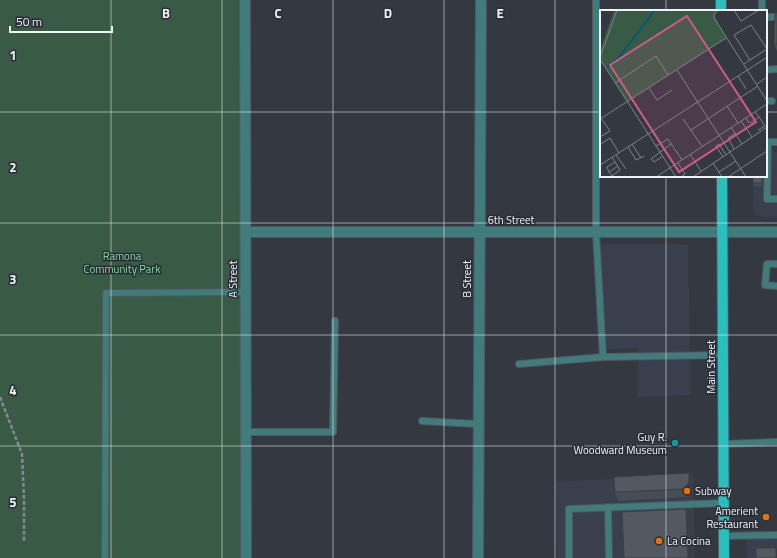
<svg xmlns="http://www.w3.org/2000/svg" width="777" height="558" font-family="'Titillium Web',sans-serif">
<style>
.built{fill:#393f4d}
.green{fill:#395a45}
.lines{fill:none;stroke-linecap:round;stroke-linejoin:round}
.service-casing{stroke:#52565d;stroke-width:8}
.minor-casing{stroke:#52565d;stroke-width:12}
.tertiary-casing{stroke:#52565d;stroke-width:12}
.primary-casing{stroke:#52565d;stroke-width:12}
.path{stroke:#868990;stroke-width:2.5;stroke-dasharray:4 2;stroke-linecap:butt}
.service{stroke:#417c7c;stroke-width:6}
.minor{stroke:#417c7c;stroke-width:10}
.tertiary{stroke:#417c7c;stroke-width:10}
.primary{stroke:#29bfbf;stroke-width:10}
.wall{fill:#484c53}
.shaded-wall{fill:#3b3e44}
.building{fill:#545861;stroke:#3b3e44}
.grid{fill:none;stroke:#f0f2f7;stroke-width:1;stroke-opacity:0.55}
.culture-dot{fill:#0f9aa8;stroke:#2a2e36;stroke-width:1.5}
.food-dot{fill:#e8710a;stroke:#2a2e36;stroke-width:1.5}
.labels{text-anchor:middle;stroke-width:3;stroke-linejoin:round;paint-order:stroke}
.street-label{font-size:11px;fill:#f0f2f7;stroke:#2a2e36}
.park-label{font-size:11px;fill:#85d7a5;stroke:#2a2e36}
.poi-label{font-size:11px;fill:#f0f2f7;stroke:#2a2e36;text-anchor:end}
.inset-river{fill:none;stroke:#005a6d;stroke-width:2}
.inset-road{fill:none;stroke:#7f8289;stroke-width:1}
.view{fill:#d0598a;fill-opacity:0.15;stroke:#d0598a;stroke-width:2}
.inset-edge{fill:none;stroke:#f0f2f7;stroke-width:2}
.grid-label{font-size:13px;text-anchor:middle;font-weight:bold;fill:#f0f2f7;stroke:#2a2e36;stroke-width:3;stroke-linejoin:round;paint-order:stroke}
</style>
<rect width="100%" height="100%" fill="#343840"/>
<!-- built -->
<g class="built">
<path d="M766,152H777V218L763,217L755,213L753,207L754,176H766Z"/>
<path d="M601,244H678L688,245V287H689L691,395L637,397L638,348L605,349Z"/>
<path d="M693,474L695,558H557L555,482Z"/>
<path d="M746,531H777V558H747Z"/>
</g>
<!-- green -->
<path class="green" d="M0,0H244L246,558H0Z"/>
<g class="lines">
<!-- service casing -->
<g class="service-casing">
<g id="service">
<path d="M596,0V232L603,357"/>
<path d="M762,0V11"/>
<path d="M766,17H777"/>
<path d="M766,70L777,69"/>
<path d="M766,101H772"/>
<path d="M766,142H777"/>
<path d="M768,142L767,199H777"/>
<path d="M777,264H767L765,285L777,286"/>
<path d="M519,364L603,357L723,355"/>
<path d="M422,421L478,424"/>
<path d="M245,432H333L335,321"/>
<path d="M724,444L777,442"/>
<path d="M608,507L609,558"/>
<path d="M724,536L777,535"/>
<path d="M105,558L106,293L245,292"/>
<path d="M569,558V509L724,503"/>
</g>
</g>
<!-- minor casing -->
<g class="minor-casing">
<g id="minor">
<path d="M245,0L246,558"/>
<path d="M478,558L481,0"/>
</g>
</g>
<!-- tertiary casing -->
<g class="tertiary-casing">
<path id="tertiary" d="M245,232H777"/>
</g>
<!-- primary casing -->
<g class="primary-casing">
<g id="primary">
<path d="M721,0V11"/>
<path d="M722,176L724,558"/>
</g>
</g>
<!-- path -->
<path class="path" d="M0,397L22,454L24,498V541"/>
<!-- service -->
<use href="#service" class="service"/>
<!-- minor -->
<use href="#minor" class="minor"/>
<!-- tertiary -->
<use href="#tertiary" class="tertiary"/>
<!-- primary -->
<use href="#primary" class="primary"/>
</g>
<!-- wall -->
<g class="wall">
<path d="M777,14V51L774,44Z"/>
<path d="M753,176H763V186H754L753,183Z"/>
<path d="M689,473L692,482L693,491L687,497L618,501L615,492Z"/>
</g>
<!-- shaded-wall -->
<g class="shaded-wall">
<path d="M762,176H763V186L762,183Z"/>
<path d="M689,473L692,482L693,491L687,497L684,489Z"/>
<path d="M686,509L691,520L692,558H688Z"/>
<path d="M776,548L777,551V558H776Z"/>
</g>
<!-- building -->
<g class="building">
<path d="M775,14H777V44H774Z"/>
<rect x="753" y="176" width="9" height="7"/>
<path d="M689,473V482L684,489L615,492L614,477Z"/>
<path d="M686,509L688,558H624L622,512Z"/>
<rect x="756" y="548" width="20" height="10"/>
</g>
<!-- grid -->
<path class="grid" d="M111,0V558M222,0V558M333,0V558M444,0V558M555,0V558M666,0V11M0,112H601M766,112H777M666,176V558M0,223H777M0,335H777M0,446H777"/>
<!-- markers -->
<circle class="culture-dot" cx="675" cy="443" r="4"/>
<g class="food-dot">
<circle cx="687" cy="491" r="4"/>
<circle cx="766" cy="517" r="4"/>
<circle cx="659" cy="541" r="4"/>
</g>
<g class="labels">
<!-- street labels -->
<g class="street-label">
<text x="511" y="224">6th Street</text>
<text transform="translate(233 279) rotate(-90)" y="4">A Street</text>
<text transform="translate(467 279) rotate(-90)" y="4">B Street</text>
<text transform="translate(711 367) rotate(-90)" y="4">Main Street</text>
</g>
<!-- park labels -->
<g class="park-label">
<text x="122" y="260">Ramona<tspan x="122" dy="13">Community Park</tspan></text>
</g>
<!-- poi labels -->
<g class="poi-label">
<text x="667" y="441">Guy R.<tspan x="667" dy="13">Woodward Museum</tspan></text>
<text x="695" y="495" text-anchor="start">Subway</text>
<text x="758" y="515">Amerient<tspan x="758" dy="13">Restaurant</tspan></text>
<text x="667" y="545" text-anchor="start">La Cocina</text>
</g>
</g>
<!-- overview -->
<g transform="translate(600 10)">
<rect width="167" height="167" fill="#343840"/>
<path d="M14,0H119L114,5L126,28L27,92L0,50V40Z" fill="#395a45"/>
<path class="inset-river" d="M7,57L19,47L55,0"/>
<path class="inset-road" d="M119,0L114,4V8L167,91M134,0L141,11L159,0M0,47L17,0M0,49L76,167M144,54L150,50L167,39L151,15L134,25L150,50M77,60L146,167M138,66L146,79M15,73L56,46L68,65M157,74L167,67M49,78L57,90L72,80M127,96L138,113M146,108L149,113L152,112L159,107L155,102M0,109L126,28M83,109L102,136M141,111L152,127M131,117L142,134M91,120L158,76M158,120L165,116L159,107M0,127L10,121L1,108M1,134L10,128L19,143M32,134L41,148M56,136L68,129L82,150M28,137L36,150L44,146M134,139L128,128L136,123M90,144L101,161M16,145L26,159M63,146L54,152L51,149L71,134M12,147L20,160L12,166L9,162L18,156M123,147L116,136L119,134L126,145M78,153L85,164L81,167M113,153L122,167M0,155L166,48M9,162L7,157L15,152M119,162L136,151M56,167L167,94M93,167L167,117M128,167L167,141"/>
<path class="view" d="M87,6L156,112L79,162L10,55Z"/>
<rect width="167" height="167" class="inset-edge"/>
</g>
<g class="grid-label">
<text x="166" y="18">B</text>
<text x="278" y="18">C</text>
<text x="388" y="18">D</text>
<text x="500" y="18">E</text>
<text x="13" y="60">1</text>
<text x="13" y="172">2</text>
<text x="13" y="284">3</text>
<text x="13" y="395">4</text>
<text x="13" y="507">5</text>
</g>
<!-- scale -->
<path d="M10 26v6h102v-6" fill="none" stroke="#f0f2f7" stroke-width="2"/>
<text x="16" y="26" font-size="12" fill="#f0f2f7" stroke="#2a2e36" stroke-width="3" paint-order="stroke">50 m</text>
</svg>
